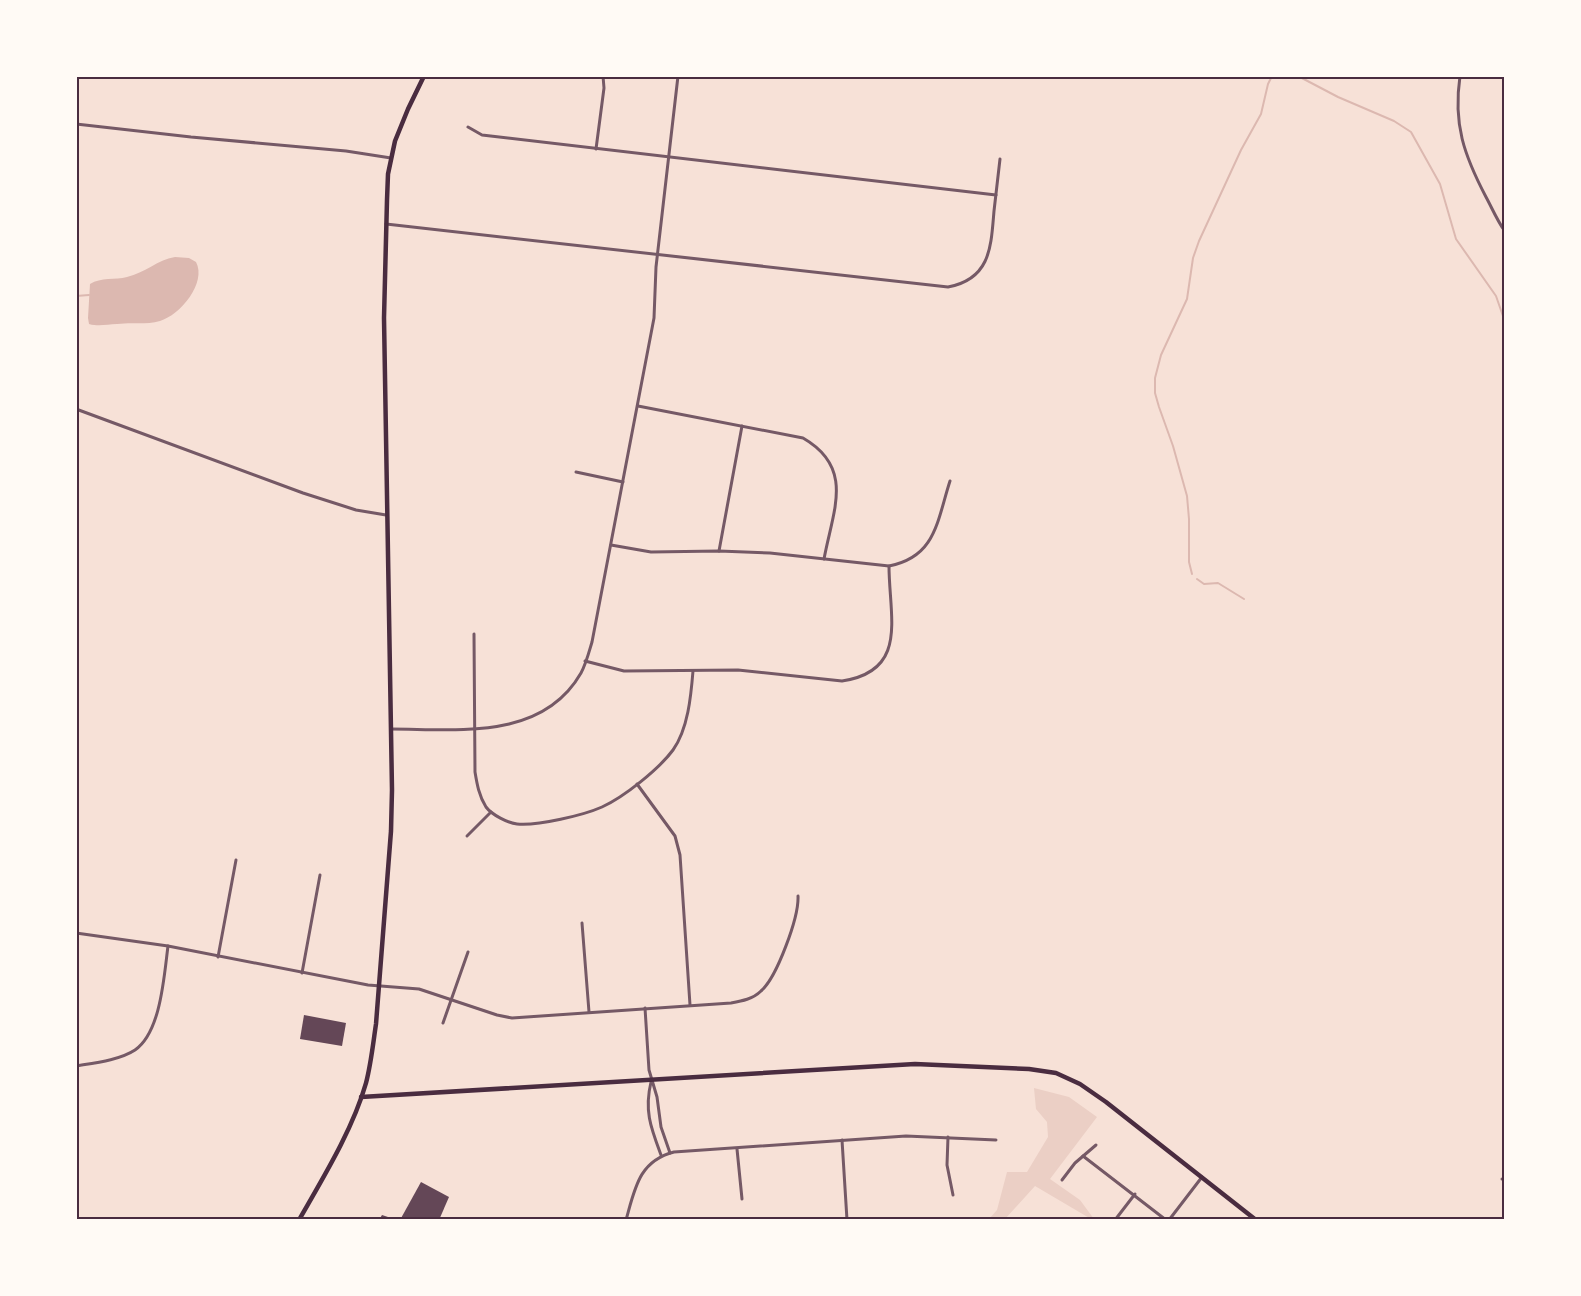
<svg xmlns="http://www.w3.org/2000/svg" width="1581" height="1296" font-family="'Space Grotesk',sans-serif">
<style>
.green{fill:#ebcfc5}
.water{fill:#dcb8b0}
.lines{fill:none;stroke-linecap:round;stroke-linejoin:round}
.stream{stroke:#dcb8b0;stroke-width:2}
.building{fill:#644757}
.minor{stroke:#755966;stroke-width:3}
.secondary{stroke:#4a2c40;stroke-width:4.5}
.neatline{fill:none;stroke:#4a2c40;stroke-width:2}
</style>
<rect width="100%" height="100%" fill="#f7e1d7"/>
<!-- green -->
<path class="green" d="M1034,1088L1069,1097L1097,1117L1050,1179L1080,1200L1094,1219H1091L1035,1186L1005,1219H989L997,1210L1007,1172H1027L1048,1137L1047,1122L1036,1109Z"/>
<!-- water -->
<path class="water" d="M175,257L189,258L196,262C207,283 180,315 160,321C146,325 132,322 117,324C107,324 100,327 89,324L88,318L90,284C101,277 115,280 127,277C145,273 157,260 175,257Z"/>
<g class="lines">
<!-- stream -->
<g class="stream">
<path d="M1298,76L1338,97L1394,121L1411,132L1440,184L1456,239L1496,296L1504,319"/>
<path d="M76,296L89,295"/>
<path d="M1192,574L1189,562V519L1187,496L1173,446L1159,407L1155,393V378L1161,355L1187,299L1193,258L1199,241L1241,150L1261,114L1268,84L1272,76"/>
<path d="M1197,579L1204,584L1218,583L1244,599"/>
</g>
</g>
<!-- building -->
<g class="building">
<path d="M304,1015L346,1023L342,1046L300,1039Z"/>
<path d="M421,1182L449,1197L439,1220H400Z"/>
<path d="M382,1215L394,1219V1220H379Z"/>
</g>
<g class="lines">
<!-- minor -->
<g class="minor">
<path d="M1460,76C1453,124 1464,155 1486,197C1492,208 1497,220 1504,230"/>
<path d="M76,124L191,137L346,151L391,158"/>
<path d="M468,127L482,135L996,195"/>
<path d="M596,149L604,88L603,76"/>
<path d="M386,224L948,287C991,279 991,246 994,211C996,193 998,176 1000,159"/>
<path d="M638,406L803,438C855,468 833,510 824,559"/>
<path d="M76,409L303,493L356,510L386,515"/>
<path d="M576,472L623,482"/>
<path d="M611,545L651,552L719,551L770,553L889,566C936,557 937,521 950,481"/>
<path d="M719,551L742,426"/>
<path d="M474,634L475,772C477,784 479,796 486,807C492,815 508,823 517,824C538,826 584,815 602,807C624,797 659,769 673,750C688,729 691,696 693,671"/>
<path d="M585,661L624,671L738,670L842,681C909,671 889,617 889,566"/>
<path d="M391,729C457,729 542,741 581,673C586,664 589,652 592,642L654,318L656,267L678,76"/>
<path d="M637,784L675,836L680,855L690,1005"/>
<path d="M467,836L491,812"/>
<path d="M582,923L589,1012"/>
<path d="M76,933L168,946L368,985L419,989L497,1015L512,1018L731,1003C742,1001 753,999 761,991C777,977 799,917 798,896"/>
<path d="M218,957L236,860"/>
<path d="M302,973L320,875"/>
<path d="M645,1008L649,1070L657,1097L661,1127L670,1153"/>
<path d="M443,1023L468,952"/>
<path d="M76,1066C94,1063 120,1060 135,1050C161,1032 164,976 168,946"/>
<path d="M651,1082C644,1111 651,1128 661,1155"/>
<path d="M948,1137L947,1165L953,1195"/>
<path d="M842,1140L847,1220"/>
<path d="M737,1149L742,1199"/>
<path d="M1083,1156L1166,1220"/>
<path d="M1502,1179H1504"/>
<path d="M1062,1180L1075,1163L1096,1145"/>
<path d="M626,1220C635,1188 639,1161 674,1152L906,1136L996,1140"/>
<path d="M1115,1220L1135,1194"/>
<path d="M1169,1220L1202,1177"/>
</g>
<!-- secondary -->
<g class="secondary">
<path d="M361,1097L915,1064L1029,1069L1056,1073L1080,1084L1106,1102L1256,1220"/>
<path d="M299,1220C323,1178 353,1129 366,1083C371,1064 373,1044 376,1024L391,831L392,790L384,318L387,200L388,174L395,141L408,109L424,76"/>
</g>
</g>
<!-- border -->
<rect width="1581" height="1296" fill="none" stroke="#fffaf5" stroke-width="156"/>
<rect x="78" y="78" width="1425" height="1140" class="neatline"/>
</svg>
